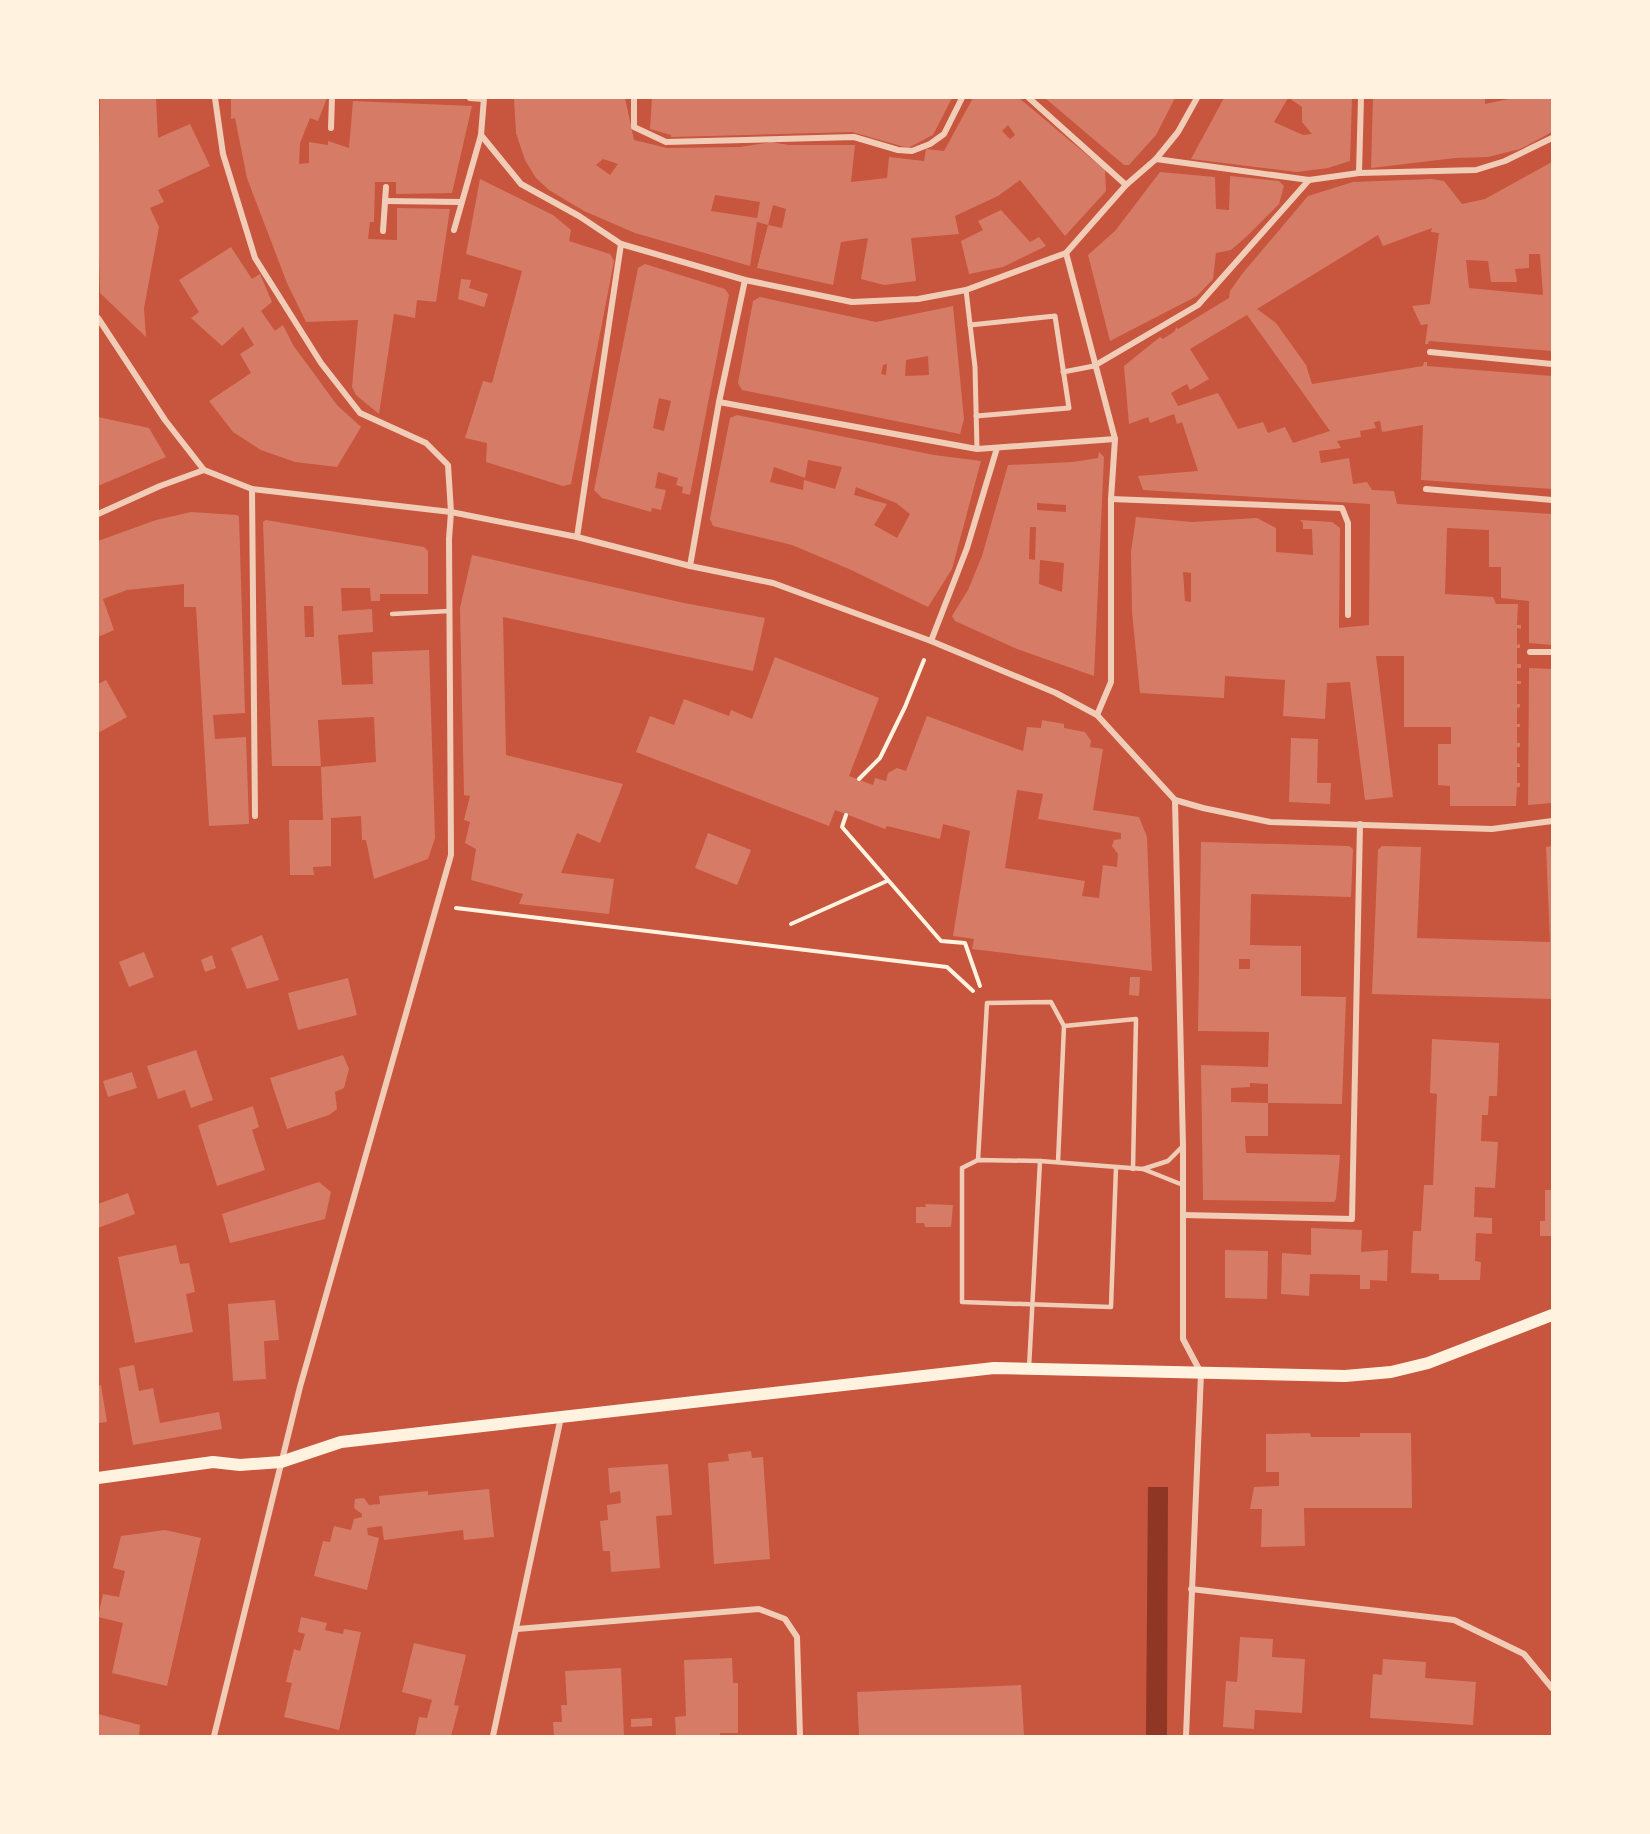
<svg xmlns="http://www.w3.org/2000/svg" width="1650" height="1834" font-family="Montserrat,sans-serif">
<style>
.water{fill:#8f3625}
.building{fill:#d67c66;fill-rule:evenodd}
.lines{fill:none;stroke-linecap:round;stroke-linejoin:round}
.path{stroke:#fff3e0;stroke-width:4}
.service{stroke:#f1ccb7;stroke-width:4.5}
.pedestrian{stroke:#f1ccb7;stroke-width:5}
.minor{stroke:#f1ccb7;stroke-width:6}
.secondary{stroke:#fff3e0;stroke-width:12}
</style>
<rect width="100%" height="100%" fill="#c8553d"/>
<!-- water -->
<path class="water" d="M1148,1487H1168L1167,1736H1146Z"/>
<!-- building -->
<g class="building">
<path d="M100,98H156L158,138L190,124L210,166L158,190L164,202L150,208L159,227L144,308L146,337L100,293L98,222Z"/>
<path d="M231,98H327L318,121L310,118L300,143L299,164L309,163V142L328,145V141L349,148L353,101L472,106L452,193L396,194V182H375L374,222H370L368,239L397,240V208L450,209L436,302L417,300L415,318L394,314L379,414L356,395L352,387L358,320L306,322L287,283L247,178L235,118L231,119Z"/>
<path d="M514,98H625L634,140L667,148L740,147L771,142L789,145H855L851,182L887,178L889,157L924,161L926,149L944,151L973,98H1019L1105,170L1106,191L1065,236L1020,180L998,196L955,216L959,234L911,238L916,281L884,285L861,279L868,238L841,242L833,285L757,268L768,225L782,228L786,209L773,205L768,225L757,222L750,266L635,233L584,211L549,190L536,178L525,160L516,133ZM1008,125L1015,135L1010,139L1002,131ZM603,159L618,164L610,175L596,165ZM715,195L760,202L757,218L711,211Z"/>
<path d="M652,98H952L933,135L908,148L852,132L671,137V135L650,129Z"/>
<path d="M1045,98H1175L1156,135L1129,165H1124Z"/>
<path d="M1224,98H1288L1274,122L1303,135L1312,134L1302,122V107L1289,98H1352L1350,161L1328,168L1297,172L1191,159Z"/>
<path d="M1373,98H1485V104L1513,98H1552V132L1520,149L1488,157L1455,158L1371,168Z"/>
<path d="M1552,162V351L1429,341L1428,344H1425L1428,324L1421,325L1412,306L1430,304L1439,233L1431,232L1432,228L1383,246L1378,235L1257,309L1276,323L1306,365L1312,384L1423,366L1424,362H1427V366L1552,376V489L1421,480L1423,425L1382,432L1380,421L1374,422L1376,428L1360,431L1361,437L1337,441L1341,448L1319,451L1321,463L1349,458L1353,484L1367,482L1372,490L1394,491L1397,504L1552,514V645L1529,643V601L1501,598V567H1489V530L1447,528L1445,594L1493,597L1496,604H1518L1517,625H1521V629L1517,628V645L1520,644V648H1517V664H1521V668H1517V681H1521V684H1517V704H1520V707L1517,708V724H1520V727H1517V743H1520V747H1517V763L1520,764V767H1517V783H1520V787H1517L1516,806H1450V786L1438,785V744H1451V727H1404V656H1376L1393,797L1365,800L1350,682L1327,683L1325,719L1283,716L1285,680L1225,676L1224,698L1140,693L1132,612L1131,552L1136,517L1192,522L1257,518L1276,528V552L1313,555L1312,529H1303V523L1300,520L1332,522L1340,528L1339,628L1369,625L1370,504L1143,490L1138,476L1198,471L1182,422L1177,424L1174,414L1150,423L1148,417L1129,424L1124,366L1160,337L1163,339L1175,331L1176,327L1178,329L1229,298L1230,291L1242,274L1308,196L1353,182L1432,179L1444,181L1462,204L1485,199ZM1529,254H1540L1543,295L1469,288L1466,260L1488,261L1491,282H1517L1515,269L1529,268ZM1247,315L1298,386L1330,431L1293,443L1285,427L1268,433L1263,422L1238,429L1218,393L1178,406L1171,393L1187,384L1190,390L1209,379L1190,349ZM1183,572L1191,573V602L1185,601Z"/>
<path d="M1160,172L1215,177L1216,209L1229,210L1230,176L1279,181L1284,186L1279,204L1246,237L1231,250L1216,253L1213,279L1197,296L1110,341L1088,255L1115,231Z"/>
<path d="M480,179L553,215L571,230L569,241L610,254L614,261L571,484L563,486L486,462L487,443L465,438L483,381L492,383L522,271L466,254Z"/>
<path d="M1001,210L1030,242L1039,237L1046,246L1003,267L969,274L961,241L983,230L978,221Z"/>
<path d="M231,247L252,279L260,274L272,302L261,311L275,331L283,325L293,345L337,405L361,427L337,467L295,462L261,450L233,432L209,401L251,373L240,354L254,345L243,327L222,346L191,318L199,312L179,280Z"/>
<path d="M645,264L725,289L729,295L690,495L682,493L683,487L676,485L678,478L658,472L655,488L666,490L661,510L652,508L651,512L602,498L594,490L638,268ZM659,398L671,401L664,431L653,428Z"/>
<path d="M461,279L471,280L469,288L488,294L484,307L458,299Z"/>
<path d="M760,297L876,322L953,306L964,419L960,434L742,390L738,383L753,301ZM928,356L929,375L905,376L906,360ZM887,364L886,375L881,374L883,365Z"/>
<path d="M737,415L934,455L981,461L952,569L928,607L849,569L792,545L713,526L710,519L730,418ZM808,460L842,467L835,489L804,480L803,490L770,482L774,467L805,478ZM856,487L896,503L910,514L897,538L874,525L887,504L854,495Z"/>
<path d="M98,417L149,428L166,457L98,486Z"/>
<path d="M1099,452L1104,457L1094,676L1017,649L955,621L952,616L968,590L982,556L1008,465L1073,462L1098,458ZM1037,503L1066,505V512L1037,510ZM1030,527H1036L1035,560L1029,559ZM1040,560L1064,563L1062,592L1039,584Z"/>
<path d="M191,512L237,515L239,517L245,713L213,715L215,739L246,737L249,824L209,826L196,607H184V584L127,590L103,599L114,630L98,637V541L156,520Z"/>
<path d="M266,520L424,547L428,551V594H380V601H371L370,588H341L342,611L372,609L373,632L338,635L342,685L373,684L372,652L429,650L435,838L428,859L374,879L366,840H362L361,816L331,818V866L313,867L314,875H290L289,820H323L321,767L376,762L374,717L318,720L321,766H272L263,522ZM304,606H313L314,637H305Z"/>
<path d="M472,555L684,603L765,618L753,671L503,617L506,755L623,784L600,843L577,833L561,873L614,879L609,914L519,904L523,894L471,880L476,849L465,843L470,822L464,820L470,796L464,795L460,608Z"/>
<path d="M775,657L879,698L849,776L873,785L875,778L886,781L888,773L897,768L906,771L927,716L1023,751L1027,727L1041,728L1042,720L1064,724V728L1085,732L1091,741L1090,747L1103,749L1093,810L1139,817L1147,837L1152,971L972,949L974,939L953,936L970,831L943,824L940,839L887,826L885,829L835,810L829,826L636,752L650,716L674,725L684,699L729,716L731,710L752,719ZM1017,790L1043,794L1038,819L1121,833V839L1114,840L1112,846L1118,854L1117,867L1103,865L1099,898L1082,896L1085,881L1005,868Z"/>
<path d="M1529,668L1552,669V803L1528,805Z"/>
<path d="M106,680L127,717L98,733V684Z"/>
<path d="M1291,738L1318,739L1317,783H1331L1330,804L1289,802Z"/>
<path d="M708,833L751,850L737,885L695,868Z"/>
<path d="M1201,842L1349,846L1353,849L1351,897L1251,894L1250,945L1301,946V996L1346,997L1342,1104L1268,1103V1084L1250,1083V1087L1231,1088V1102L1268,1103V1136H1245L1246,1153L1340,1155L1336,1199L1334,1202L1203,1200L1201,1065L1268,1067L1269,1032L1198,1031ZM1239,959H1250V969H1239Z"/>
<path d="M1382,846L1421,847L1417,938L1550,942L1546,847L1552,846V999L1372,994L1378,850Z"/>
<path d="M262,935L279,980L247,989L231,948Z"/>
<path d="M144,952L154,977L129,987L119,962Z"/>
<path d="M212,955L216,968L205,972L201,960Z"/>
<path d="M1130,977H1140L1139,996L1129,995Z"/>
<path d="M348,978L357,1015L298,1030L288,993Z"/>
<path d="M1432,1039L1499,1043L1497,1096H1489L1488,1115H1482L1481,1141L1498,1142L1495,1188L1475,1187L1474,1217L1492,1218V1234L1476,1233L1475,1261L1481,1262L1480,1280H1439V1274L1411,1273L1413,1231H1421L1424,1185H1433L1437,1094L1430,1093Z"/>
<path d="M196,1050L213,1100L191,1108L185,1090L158,1099L147,1066Z"/>
<path d="M343,1055L349,1069L344,1088L335,1092L337,1109L329,1115L287,1129L270,1078Z"/>
<path d="M132,1072L137,1088L108,1097L103,1081Z"/>
<path d="M253,1106L259,1127L252,1130L265,1170L217,1186L198,1125Z"/>
<path d="M319,1182L331,1192L325,1219L230,1243L222,1214Z"/>
<path d="M1545,1190H1552V1236H1540V1221H1545Z"/>
<path d="M128,1193L135,1214L98,1228V1204Z"/>
<path d="M925,1204L953,1205L951,1227H925L924,1223H916V1207H926Z"/>
<path d="M1311,1228L1362,1230L1361,1252L1388,1250L1387,1281L1370,1280V1289H1360V1275L1310,1274L1309,1296L1281,1294L1282,1253L1311,1255Z"/>
<path d="M176,1245L180,1264L189,1263L195,1292L186,1294L193,1332L135,1343L118,1257Z"/>
<path d="M1225,1250L1268,1251L1267,1299L1225,1298Z"/>
<path d="M275,1300L279,1340L264,1341L266,1379L233,1381L228,1304Z"/>
<path d="M134,1365L139,1391L153,1388L160,1423L219,1412L222,1429L133,1445L119,1368Z"/>
<path d="M101,1385L107,1422L98,1423V1386Z"/>
<path d="M1310,1433L1311,1437H1360V1433H1411L1412,1508H1304L1305,1546L1261,1547L1262,1509H1250L1254,1487L1279,1486V1472H1266V1434Z"/>
<path d="M751,1451L752,1458L763,1457L770,1559L714,1564L708,1463L729,1461L728,1454Z"/>
<path d="M668,1464L672,1515L656,1516L660,1568L611,1572L610,1551H603L600,1521L608,1520L607,1505L621,1503L620,1491L610,1493L608,1468Z"/>
<path d="M489,1489L494,1537L464,1540L463,1530L384,1540L382,1526L367,1528L368,1535L379,1538L367,1590L314,1576L323,1541L330,1542L334,1526L351,1530L354,1519L362,1517V1514L354,1508L355,1499L364,1498L369,1505L380,1504L379,1496L428,1491V1495Z"/>
<path d="M165,1530L201,1538L167,1686L112,1673L123,1623L98,1617L103,1594L119,1597L125,1571L113,1568L121,1536Z"/>
<path d="M301,1617L327,1623L325,1630L343,1634L344,1629L361,1632L339,1730L284,1717L292,1683L286,1682L290,1665L294,1649L300,1651L305,1634L298,1632Z"/>
<path d="M1240,1637L1273,1639L1272,1657L1305,1659L1302,1713L1255,1710L1254,1729L1223,1727L1226,1681L1237,1682Z"/>
<path d="M414,1643L466,1655L454,1705L459,1706L451,1736H415L419,1717L427,1718L432,1700L402,1692Z"/>
<path d="M732,1658L733,1683H738V1733H720V1736H676L675,1717L686,1716L684,1660Z"/>
<path d="M1383,1659L1426,1662L1425,1678L1476,1682L1473,1725L1370,1718L1373,1674L1382,1675Z"/>
<path d="M621,1668L624,1736H554L553,1722H562L561,1705H567L565,1671Z"/>
<path d="M1021,1685L1024,1736H859L857,1692Z"/>
<path d="M98,1714L140,1725L139,1736H98Z"/>
<path d="M652,1718V1726L631,1727V1719Z"/>
</g>
<g class="lines">
<!-- path -->
<g class="path">
<path d="M859,779L880,758L905,707L924,660"/>
<path d="M846,815L842,827L941,941L965,943L980,986"/>
<path d="M456,908L947,967L973,991"/>
<path d="M791,924L887,881"/>
</g>
<!-- service -->
<g class="service">
<path d="M392,614L449,611"/>
<path d="M1064,1026L1136,1019L1133,1169"/>
<path d="M978,1160L987,1003L1051,1002L1064,1026L1058,1162"/>
<path d="M1116,1167L1111,1307L962,1302V1168L978,1160L1040,1161L1143,1169"/>
<path d="M1183,1185L1143,1169L1168,1161L1183,1146"/>
<path d="M1029,1368L1040,1161"/>
</g>
<!-- pedestrian -->
<g class="pedestrian">
<path d="M966,290L975,367L977,449"/>
<path d="M970,325L1055,316L1069,408L976,416"/>
<path d="M1063,372L1094,366"/>
</g>
<!-- minor -->
<g class="minor">
<path d="M470,98L483,99"/>
<path d="M634,98V127L666,142L854,137L898,150L912,151L930,144L944,134L962,98"/>
<path d="M1029,98L1126,185"/>
<path d="M331,128L332,98"/>
<path d="M481,135L521,184L579,216L621,244L745,280L852,302L918,299L966,290L1066,253L1126,185L1156,159L1178,132L1197,98"/>
<path d="M1156,159L1309,180L1359,173L1476,170L1505,161L1552,138"/>
<path d="M1359,173L1361,98"/>
<path d="M385,201L460,202"/>
<path d="M454,230L481,135L484,98"/>
<path d="M383,231L386,187"/>
<path d="M1066,253L1115,439L1111,499V682L1097,715"/>
<path d="M98,318L165,420L204,470L252,489L451,512L577,537L690,566L773,583L931,641L1056,693L1097,715L1175,800L1203,808L1270,822L1492,829L1552,821"/>
<path d="M1430,352L1552,364"/>
<path d="M1094,366L1198,305L1309,180"/>
<path d="M719,402L977,449L1115,439"/>
<path d="M252,489L255,816"/>
<path d="M1426,489L1552,500"/>
<path d="M1111,499L1342,508L1348,523V615"/>
<path d="M98,514L160,486L204,470"/>
<path d="M577,537L621,244"/>
<path d="M690,566L719,402L745,280"/>
<path d="M931,641L967,548L997,448"/>
<path d="M1530,652H1552"/>
<path d="M1175,800L1183,1146V1339L1201,1373L1186,1736"/>
<path d="M1183,1215L1352,1219L1360,824"/>
<path d="M1191,1589L1454,1620L1524,1654L1552,1688"/>
<path d="M517,1629L759,1609L785,1619L797,1637L800,1736"/>
<path d="M214,1736L300,1387L451,855L449,539L451,512L448,465L426,443L360,413L321,363L255,258L223,154L215,98"/>
<path d="M493,1736L561,1417"/>
</g>
<!-- secondary -->
<path class="secondary" d="M98,1478L213,1462L240,1465L281,1462L341,1442L994,1368L1345,1376L1391,1372L1428,1363L1552,1315"/>
</g>
<!-- border -->
<rect width="1650" height="1834" fill="none" stroke="#fff3e0" stroke-width="198"/>
</svg>
